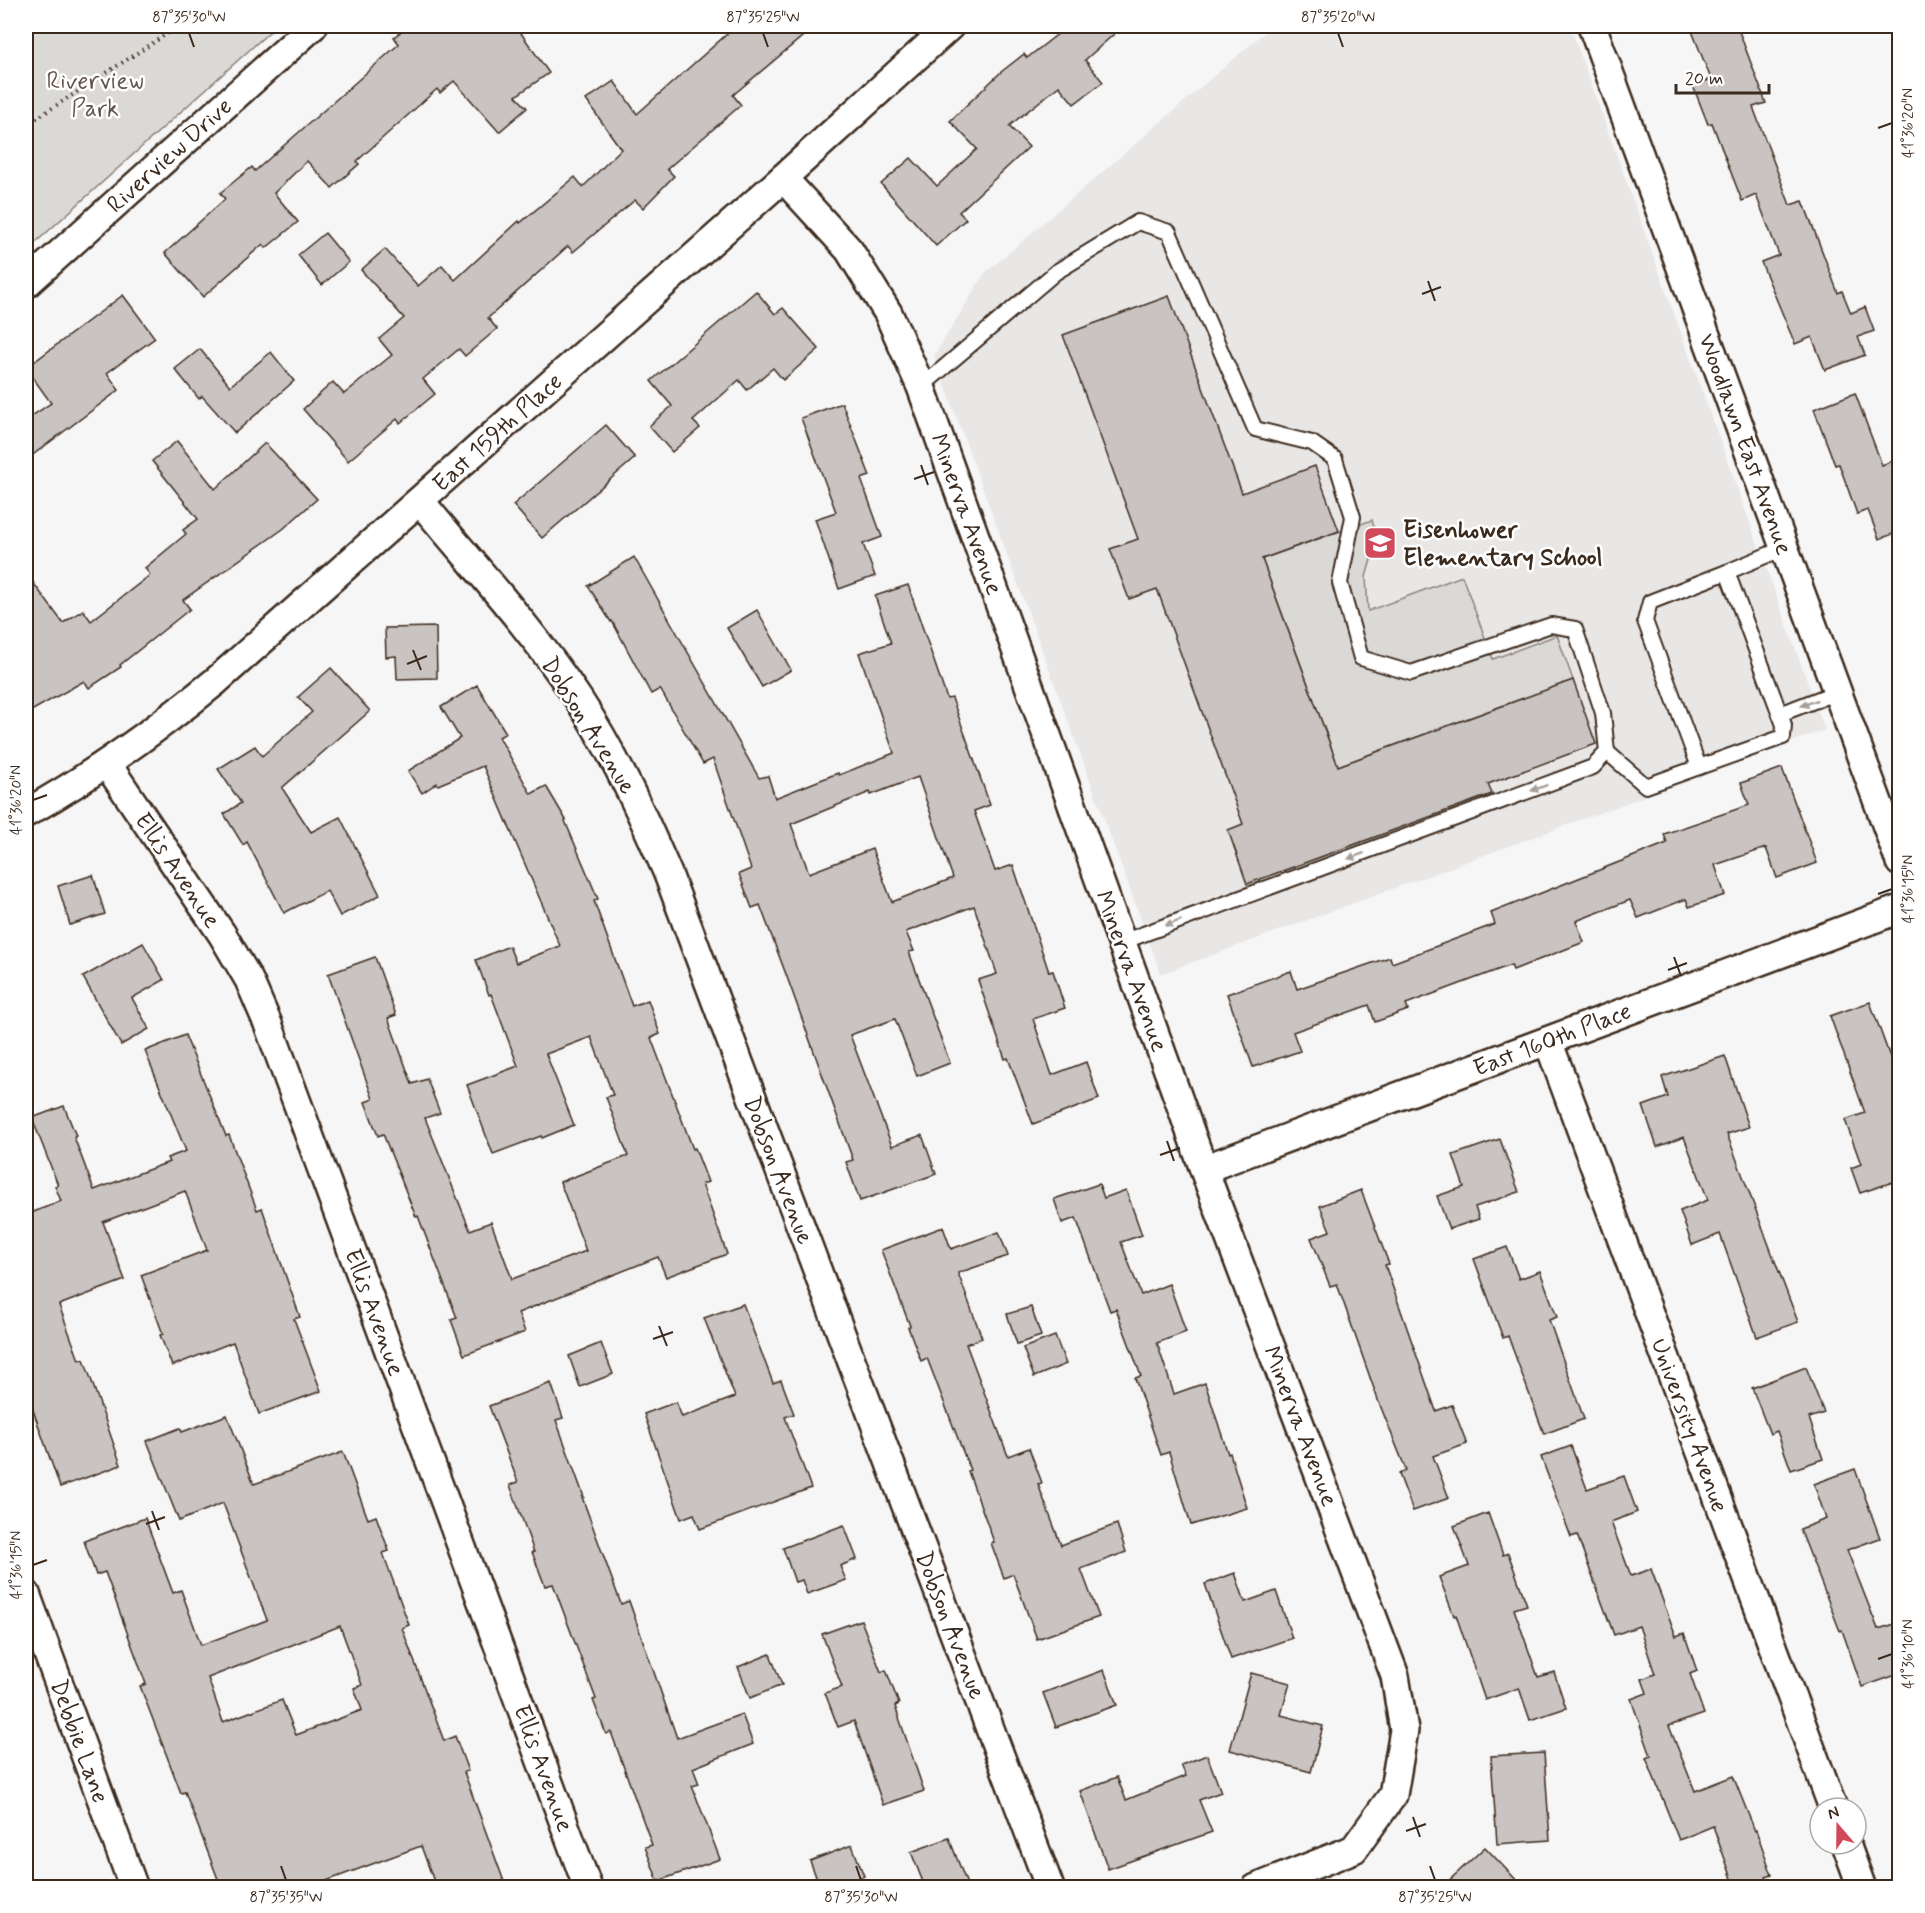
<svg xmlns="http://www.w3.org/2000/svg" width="1925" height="1913" font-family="Mynerve,sans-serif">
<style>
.built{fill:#e9e7e6}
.green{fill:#dbd9d6;stroke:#8b827a;stroke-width:1.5}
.building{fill:#c9c3c1;stroke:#3b2a1e;stroke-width:1.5;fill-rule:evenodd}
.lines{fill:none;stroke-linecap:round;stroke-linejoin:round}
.service-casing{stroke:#3b2a1e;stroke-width:18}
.minor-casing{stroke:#3b2a1e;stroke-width:32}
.path{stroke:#3b2a1e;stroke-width:4;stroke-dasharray:1.5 4.5;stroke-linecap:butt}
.service{stroke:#fff;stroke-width:14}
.minor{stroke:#fff;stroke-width:27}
.oneway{fill:#a79f9a}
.ticks{fill:none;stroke:#3b2a1e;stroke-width:2}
.labels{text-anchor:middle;stroke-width:5;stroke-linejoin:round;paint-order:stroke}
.park-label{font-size:24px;fill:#63564c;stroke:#fff}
.street-label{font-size:24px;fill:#3b2a1e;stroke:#fff}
.poi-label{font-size:24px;font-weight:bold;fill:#3b2a1e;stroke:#fff;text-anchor:start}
.neatline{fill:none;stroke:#3b2a1e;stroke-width:2}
.ticks-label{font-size:15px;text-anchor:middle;fill:#3b2a1e}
</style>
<rect width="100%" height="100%" fill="#f7f6f6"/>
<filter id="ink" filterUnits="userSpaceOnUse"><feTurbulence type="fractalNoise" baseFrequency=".0167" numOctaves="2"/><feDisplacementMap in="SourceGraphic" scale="12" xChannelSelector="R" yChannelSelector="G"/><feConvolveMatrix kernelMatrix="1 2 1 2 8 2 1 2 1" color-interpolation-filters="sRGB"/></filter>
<g filter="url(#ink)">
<!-- built -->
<path class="built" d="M1272,26H1570L1825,730L1161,974L934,356L984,274Z"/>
<!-- green -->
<g class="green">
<path d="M39,26H276L26,251V33Z"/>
<path d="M1372,520L1377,539L1366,577L1368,611L1462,576L1493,659L1557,635L1573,680L1338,766L1262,559Z"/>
</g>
<!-- building -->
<g class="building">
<path d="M408,26H516L549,73L516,96L527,108L499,132L454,81L440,93L437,89L357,161L359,164L332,188L307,161L274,193L298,222L266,248L263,244L203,297L165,253L225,199L220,193L252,167L255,171L399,44L394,37Z"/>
<path d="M736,26H815L733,95L741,105L667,169L674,176L643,208L635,200L573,252L568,246L488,318L497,329L465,356L459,349L423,379L435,394L400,423L397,419L348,461L303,409L333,382L344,394L392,355L379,339L404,318L361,270L385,249L418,286L442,265L455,280L519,221L520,223L575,177L583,187L621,149L586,100L614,81L637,114Z"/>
<path d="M1068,26H1123L1085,60L1103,82L1074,104L1059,86L1009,126L1029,147L959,212L966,219L936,246L881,184L911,158L937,186L977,149L950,121L1001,72L1024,54L1027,58Z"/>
<path d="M1690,26H1737L1766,103L1753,107L1790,205L1803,201L1838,293L1842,291L1851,313L1865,307L1874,331L1858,337L1865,355L1825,370L1812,337L1795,344L1761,262L1779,255L1756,195L1742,201L1712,123L1708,124L1693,86L1711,79Z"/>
<path d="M325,233L349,262L322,285L298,255Z"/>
<path d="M756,291L775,314L783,308L819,349L783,380L773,368L747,390L739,380L693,421L700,428L672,452L649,426L672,406L651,381Z"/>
<path d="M123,295L155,338L107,373L119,390L26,460V420L51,403L26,368Z"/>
<path d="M1169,296L1242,493L1315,466L1339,531L1262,559L1338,766L1573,680L1596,744L1488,784L1492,794L1247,884L1228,830L1243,824L1157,589L1129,599L1110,549L1138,539L1063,335Z"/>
<path d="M200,349L230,386L271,352L294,381L235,433L202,396L199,399L175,369Z"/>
<path d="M1855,393L1882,465L1899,458V532L1879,539L1868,510L1857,514L1839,464L1835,465L1814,409Z"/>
<path d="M842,403L870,476L861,479L882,537L863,544L875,576L839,589L815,519L836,512L801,418Z"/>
<path d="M606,425L635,458L542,538L513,505Z"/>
<path d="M177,441L215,489L265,443L317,499L283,529L183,600L190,609L120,665L121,667L89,688L84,681L26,714V573L63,623L83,610L91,621L150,575L145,568L186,534L183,530L198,519L152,461Z"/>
<path d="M634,557L759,778L768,776L775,798L838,773L839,775L894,753L859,653L891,643L875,596L908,585L947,699L952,698L990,805L974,811L995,871L1013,865L1049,972L1053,971L1065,1008L1033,1019L1052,1075L1086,1062L1099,1099L1033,1124L1008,1058L1005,1059L978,980L997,974L974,906L906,932L914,951L909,952L950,1063L917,1076L895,1019L850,1035L892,1146L922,1135L936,1174L860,1201L846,1162L853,1160L787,977L760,905L752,908L739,874L751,869L713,759L703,764L660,689L651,694L612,621L611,622L588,586ZM918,777L953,878L892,902L872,849L809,873L791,824L870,792L871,795Z"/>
<path d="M757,610L791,670L762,687L727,628Z"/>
<path d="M436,627L437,678L397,679L396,656L386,657L385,628Z"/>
<path d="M331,668L370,711L282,788L311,832L340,817L380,895L340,916L327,891L284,913L247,842L243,845L224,814L241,803L218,769L255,746L262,756L312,712L298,697Z"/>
<path d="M477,685L506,733L499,737L531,794L546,786L566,820L565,821L598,899L594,901L632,1006L648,1000L660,1034L651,1038L693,1149L695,1148L708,1182L702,1184L727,1254L666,1277L658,1257L518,1313L525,1332L464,1355L451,1320L457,1318L418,1216L416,1217L383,1134L378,1136L365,1102L373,1099L328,974L375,957L396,1015L388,1018L412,1084L427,1079L440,1113L425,1118L470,1230L491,1222L512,1279L586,1251L560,1182L628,1156L606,1097L613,1095L591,1037L546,1054L574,1125L542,1138L541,1136L493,1154L467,1085L518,1066L491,994L489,995L476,960L509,946L516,963L560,946L483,766L438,785L437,783L422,793L408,771L460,738L441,707Z"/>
<path d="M1782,768L1817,863L1777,878L1766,848L1715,865L1725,895L1689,907L1686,899L1638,918L1630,900L1576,921L1584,942L1513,970L1511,965L1406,1004L1408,1010L1375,1022L1369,1005L1293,1032L1300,1051L1253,1067L1227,994L1291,971L1297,989L1390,957L1392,963L1495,924L1491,913L1667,843L1664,834L1749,805L1741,783Z"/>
<path d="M93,875L105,914L70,925L58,886Z"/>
<path d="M143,943L164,980L132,998L149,1029L121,1045L83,977Z"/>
<path d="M1870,1002L1899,1082V1180L1860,1193L1851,1168L1861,1164L1845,1120L1865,1113L1830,1016Z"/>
<path d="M185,1035L226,1136L229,1135L257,1210L262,1208L300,1317L294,1319L321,1391L259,1414L233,1342L172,1366L160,1335L163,1334L141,1275L207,1250L185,1191L103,1222L125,1280L59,1305L79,1360L84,1359L121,1465L60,1487L26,1390V1215L61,1201L55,1186L58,1185L32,1118L64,1106L76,1136L74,1137L94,1190L169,1162L167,1158L186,1151L145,1051Z"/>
<path d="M1725,1056L1749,1127L1727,1134L1798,1322L1757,1337L1720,1234L1692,1245L1680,1211L1708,1200L1684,1137L1657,1147L1643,1106L1668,1097L1662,1077Z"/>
<path d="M1500,1139L1519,1192L1475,1207L1479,1219L1449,1229L1437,1196L1464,1187L1453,1155Z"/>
<path d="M1099,1184L1104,1198L1126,1190L1142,1235L1121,1242L1141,1295L1169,1284L1186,1332L1157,1343L1174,1394L1205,1383L1228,1454L1230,1453L1247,1508L1191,1525L1169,1452L1161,1455L1135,1378L1141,1376L1116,1309L1110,1311L1076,1218L1062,1223L1054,1199Z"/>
<path d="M1361,1190L1389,1264L1385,1265L1436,1411L1452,1405L1467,1444L1433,1456L1449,1498L1413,1511L1399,1474L1406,1470L1378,1400L1337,1284L1330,1286L1311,1238L1330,1231L1320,1206Z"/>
<path d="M943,1227L951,1249L999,1232L1008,1256L958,1273L982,1338L966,1344L1008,1456L1029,1448L1042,1483L1038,1484L1061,1545L1117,1524L1126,1552L1081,1569L1099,1617L1037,1639L1013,1574L1004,1578L991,1543L994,1542L968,1471L970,1470L927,1358L921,1361L908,1327L910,1326L881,1250Z"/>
<path d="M1507,1247L1519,1279L1540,1271L1557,1317L1549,1320L1584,1419L1544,1434L1508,1336L1503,1338L1474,1259Z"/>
<path d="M743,1304L773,1383L781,1380L794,1414L785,1417L811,1488L700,1529L694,1514L681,1519L644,1414L676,1402L682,1417L735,1397L704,1318Z"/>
<path d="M1031,1307L1041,1336L1017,1344L1007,1314Z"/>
<path d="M1055,1336L1066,1364L1034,1377L1023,1348Z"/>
<path d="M601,1343L613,1374L580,1387L569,1356Z"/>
<path d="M1806,1367L1824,1413L1809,1418L1823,1459L1791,1470L1777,1431L1770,1434L1752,1388Z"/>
<path d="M551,1383L563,1418L556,1420L584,1497H582L621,1604L629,1601L677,1738L742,1714L753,1744L693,1768L699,1784L692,1786L720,1859L658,1881L645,1847L652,1845L611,1732L606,1734L593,1700L596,1699L553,1584L545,1586L532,1552H534L510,1485L518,1482L489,1406Z"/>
<path d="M227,1415L254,1484L343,1452L368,1519L376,1516L389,1551L383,1553L409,1625L402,1628L444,1741L455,1736L468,1771L464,1772L506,1887H436L421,1846L310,1887H221L185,1792L181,1793L140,1686L146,1684L105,1572L96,1575L84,1541L145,1518L173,1593L181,1590L201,1645L267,1620L223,1503L179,1521L147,1441L180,1428L182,1432ZM340,1626L362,1685L354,1688L362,1710L296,1735L282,1700L223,1722L208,1678Z"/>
<path d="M1571,1446L1587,1489L1624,1476L1637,1512L1611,1522L1631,1576L1651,1569L1676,1636L1684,1633L1697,1671L1690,1674L1704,1714L1669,1726L1695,1791L1733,1776L1755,1831L1756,1830L1772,1875L1766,1877L1769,1887H1735L1713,1826L1679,1840L1646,1758L1651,1756L1631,1699L1647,1693L1642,1679L1655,1674L1639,1626L1614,1635L1577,1535L1571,1537L1541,1457Z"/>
<path d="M1855,1469L1880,1538L1847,1550L1878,1629L1895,1624L1899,1637V1674L1862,1687L1842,1630L1840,1631L1800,1529L1826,1519L1814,1484Z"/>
<path d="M1488,1513L1503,1555L1508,1553L1527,1605L1514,1609L1538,1677L1554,1672L1566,1708L1530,1720L1519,1688L1485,1700L1456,1615L1454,1616L1439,1577L1469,1566L1454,1526Z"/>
<path d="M844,1525L857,1559L840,1566L846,1580L807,1594L802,1580L795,1582L783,1548Z"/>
<path d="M1235,1573L1245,1602L1276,1591L1292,1638L1231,1659L1205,1584Z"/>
<path d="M861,1620L881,1672L886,1670L899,1704L895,1706L924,1791L883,1805L854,1721L838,1727L825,1693L842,1687L822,1634Z"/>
<path d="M770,1654L782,1685L750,1698L738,1667Z"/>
<path d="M1104,1670L1117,1705L1056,1727L1043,1693Z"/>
<path d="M1251,1673L1290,1683L1281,1715L1323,1726L1311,1772L1230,1750Z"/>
<path d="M1544,1753L1550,1840L1497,1844L1491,1756Z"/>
<path d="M1207,1755L1221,1792L1199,1800L1212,1832L1108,1869L1080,1791L1117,1777L1126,1800L1186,1776L1181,1765Z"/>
<path d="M949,1838L968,1887H925L911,1852Z"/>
<path d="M852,1845L864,1876L836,1887H820L810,1861Z"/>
<path d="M1485,1847L1523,1887H1442Z"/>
</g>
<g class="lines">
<!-- service casing -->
<g class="service-casing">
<g id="service">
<path d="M921,387L1056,272L1138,222L1169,232L1255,429L1312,443L1335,459L1353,517L1340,583L1361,658L1411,673L1551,625L1575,629L1603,713L1607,752L1593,767L1122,942"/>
<path d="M1780,714L1837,692"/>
<path d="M1607,752L1646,786L1783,737L1784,725L1727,572L1784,548"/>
<path d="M1699,767L1645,621L1650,602L1727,572"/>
</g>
</g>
<!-- minor casing -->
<g class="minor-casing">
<g id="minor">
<path d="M1592,26L1900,862"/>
<path d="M783,178L849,250L888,313L921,387L1207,1178L1395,1676L1404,1730L1393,1795L1354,1849L1256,1888"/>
<path d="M26,284L313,26"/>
<path d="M420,501C474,566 532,629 579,700C615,755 642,814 668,874L1050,1888"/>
<path d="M107,764L222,934L249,980L268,1024L588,1888"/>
<path d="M26,813C94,775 156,730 216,681L783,178L950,26"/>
<path d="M1548,1041L1833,1808"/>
<path d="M1204,1169L1900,909"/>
<path d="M26,1594L134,1888"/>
<path d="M1846,1844L1862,1888"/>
</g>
</g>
<!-- path -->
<path class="path" d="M26,125L179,26"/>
<!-- service -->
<use href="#service" class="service"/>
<!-- minor -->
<use href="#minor" class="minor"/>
</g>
<!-- one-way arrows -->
<defs><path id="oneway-solid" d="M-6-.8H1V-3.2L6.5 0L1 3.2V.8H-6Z" transform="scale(1.5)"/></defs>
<g class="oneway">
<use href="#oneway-solid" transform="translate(1809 703) rotate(159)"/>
<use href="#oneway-solid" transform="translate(1539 788) rotate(160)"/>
<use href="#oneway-solid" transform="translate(1356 856) rotate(160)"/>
<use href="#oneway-solid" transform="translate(1173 923) rotate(160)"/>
</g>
</g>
<!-- ticks -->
<path class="ticks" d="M189,33L194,47M763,33L768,47M1338,33L1343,47M1878,128L1892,123M1428,281L1435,301M1422,294L1441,287M921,465L928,485M914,479L934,472M413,650L421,670M407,664L427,656M33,800L47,795M1878,894L1892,889M1674,957L1681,976M1668,970L1687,963M1167,1141L1174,1161M1160,1155L1180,1148M659,1326L667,1346M653,1339L673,1332M152,1511L159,1530M146,1524L165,1517M33,1565L47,1560M1878,1659L1892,1654M1413,1817L1420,1837M1406,1831L1426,1824M281,1866L286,1880M856,1866L861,1880M1430,1866L1435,1880"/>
<!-- icons -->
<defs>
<g id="school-square" transform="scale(1.725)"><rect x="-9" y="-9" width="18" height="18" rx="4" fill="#d1495b" stroke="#fff"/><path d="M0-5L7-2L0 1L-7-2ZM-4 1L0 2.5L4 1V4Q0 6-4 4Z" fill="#fff"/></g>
</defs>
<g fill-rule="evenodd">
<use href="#school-square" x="1380" y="543"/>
</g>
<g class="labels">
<!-- park labels -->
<g class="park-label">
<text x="95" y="88">Riverview<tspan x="95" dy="28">Park</tspan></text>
</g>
<!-- street labels -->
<g class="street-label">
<text transform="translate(169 155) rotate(-42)" y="8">Riverview Drive</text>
<text transform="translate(497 432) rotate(-42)" y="8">East 159th Place</text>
<text transform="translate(1746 444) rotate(70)" y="8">Woodlawn East Avenue</text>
<text transform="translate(967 514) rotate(70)" y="8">Minerva Avenue</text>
<text transform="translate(589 725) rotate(58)" y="8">Dobson Avenue</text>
<text transform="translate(178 870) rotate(56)" y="8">Ellis Avenue</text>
<text transform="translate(1132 971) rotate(70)" y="8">Minerva Avenue</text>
<text transform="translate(1552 1039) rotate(-21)" y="8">East 160th Place</text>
<text transform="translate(779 1170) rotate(69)" y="8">Dobson Avenue</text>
<text transform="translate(375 1312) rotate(70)" y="8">Ellis Avenue</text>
<text transform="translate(1690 1425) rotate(70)" y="8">University Avenue</text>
<text transform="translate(1301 1426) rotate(69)" y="8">Minerva Avenue</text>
<text transform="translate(951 1625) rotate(69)" y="8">Dobson Avenue</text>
<text transform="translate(80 1741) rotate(70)" y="8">Debbie Lane</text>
<text transform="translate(544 1768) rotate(70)" y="8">Ellis Avenue</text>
</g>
<!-- poi labels -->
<g class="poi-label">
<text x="1403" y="537">Eisenhower<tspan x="1403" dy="28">Elementary School</tspan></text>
</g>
</g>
<!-- margin -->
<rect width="1925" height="1913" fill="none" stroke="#fff" stroke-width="66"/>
<!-- north arrow -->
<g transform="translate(1838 1826) rotate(340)"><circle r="28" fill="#ffffff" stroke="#b1aaa5" stroke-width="1.5"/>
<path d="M0-4.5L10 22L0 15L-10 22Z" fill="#d1495b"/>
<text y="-9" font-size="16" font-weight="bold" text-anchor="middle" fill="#3b2a1e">N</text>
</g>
<!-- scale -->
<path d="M1676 84v9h93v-9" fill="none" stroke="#3b2a1e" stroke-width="3"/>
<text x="1685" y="84" font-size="18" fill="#3b2a1e" stroke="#ffffff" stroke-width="4.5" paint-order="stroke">20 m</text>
<rect x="33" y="33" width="1859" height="1847" class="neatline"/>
<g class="ticks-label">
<text x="189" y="22">87°35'30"W</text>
<text x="763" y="22">87°35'25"W</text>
<text x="1338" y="22">87°35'20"W</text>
<text transform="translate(1908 123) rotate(-90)" y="5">41°36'20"N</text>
<text transform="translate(16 800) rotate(-90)" y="5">41°36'20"N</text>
<text transform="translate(1908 889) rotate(-90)" y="5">41°36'15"N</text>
<text transform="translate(16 1565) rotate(-90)" y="5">41°36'15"N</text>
<text transform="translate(1908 1654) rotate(-90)" y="5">41°36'10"N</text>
<text x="286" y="1902">87°35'35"W</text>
<text x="861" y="1902">87°35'30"W</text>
<text x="1435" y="1902">87°35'25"W</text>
</g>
</svg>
